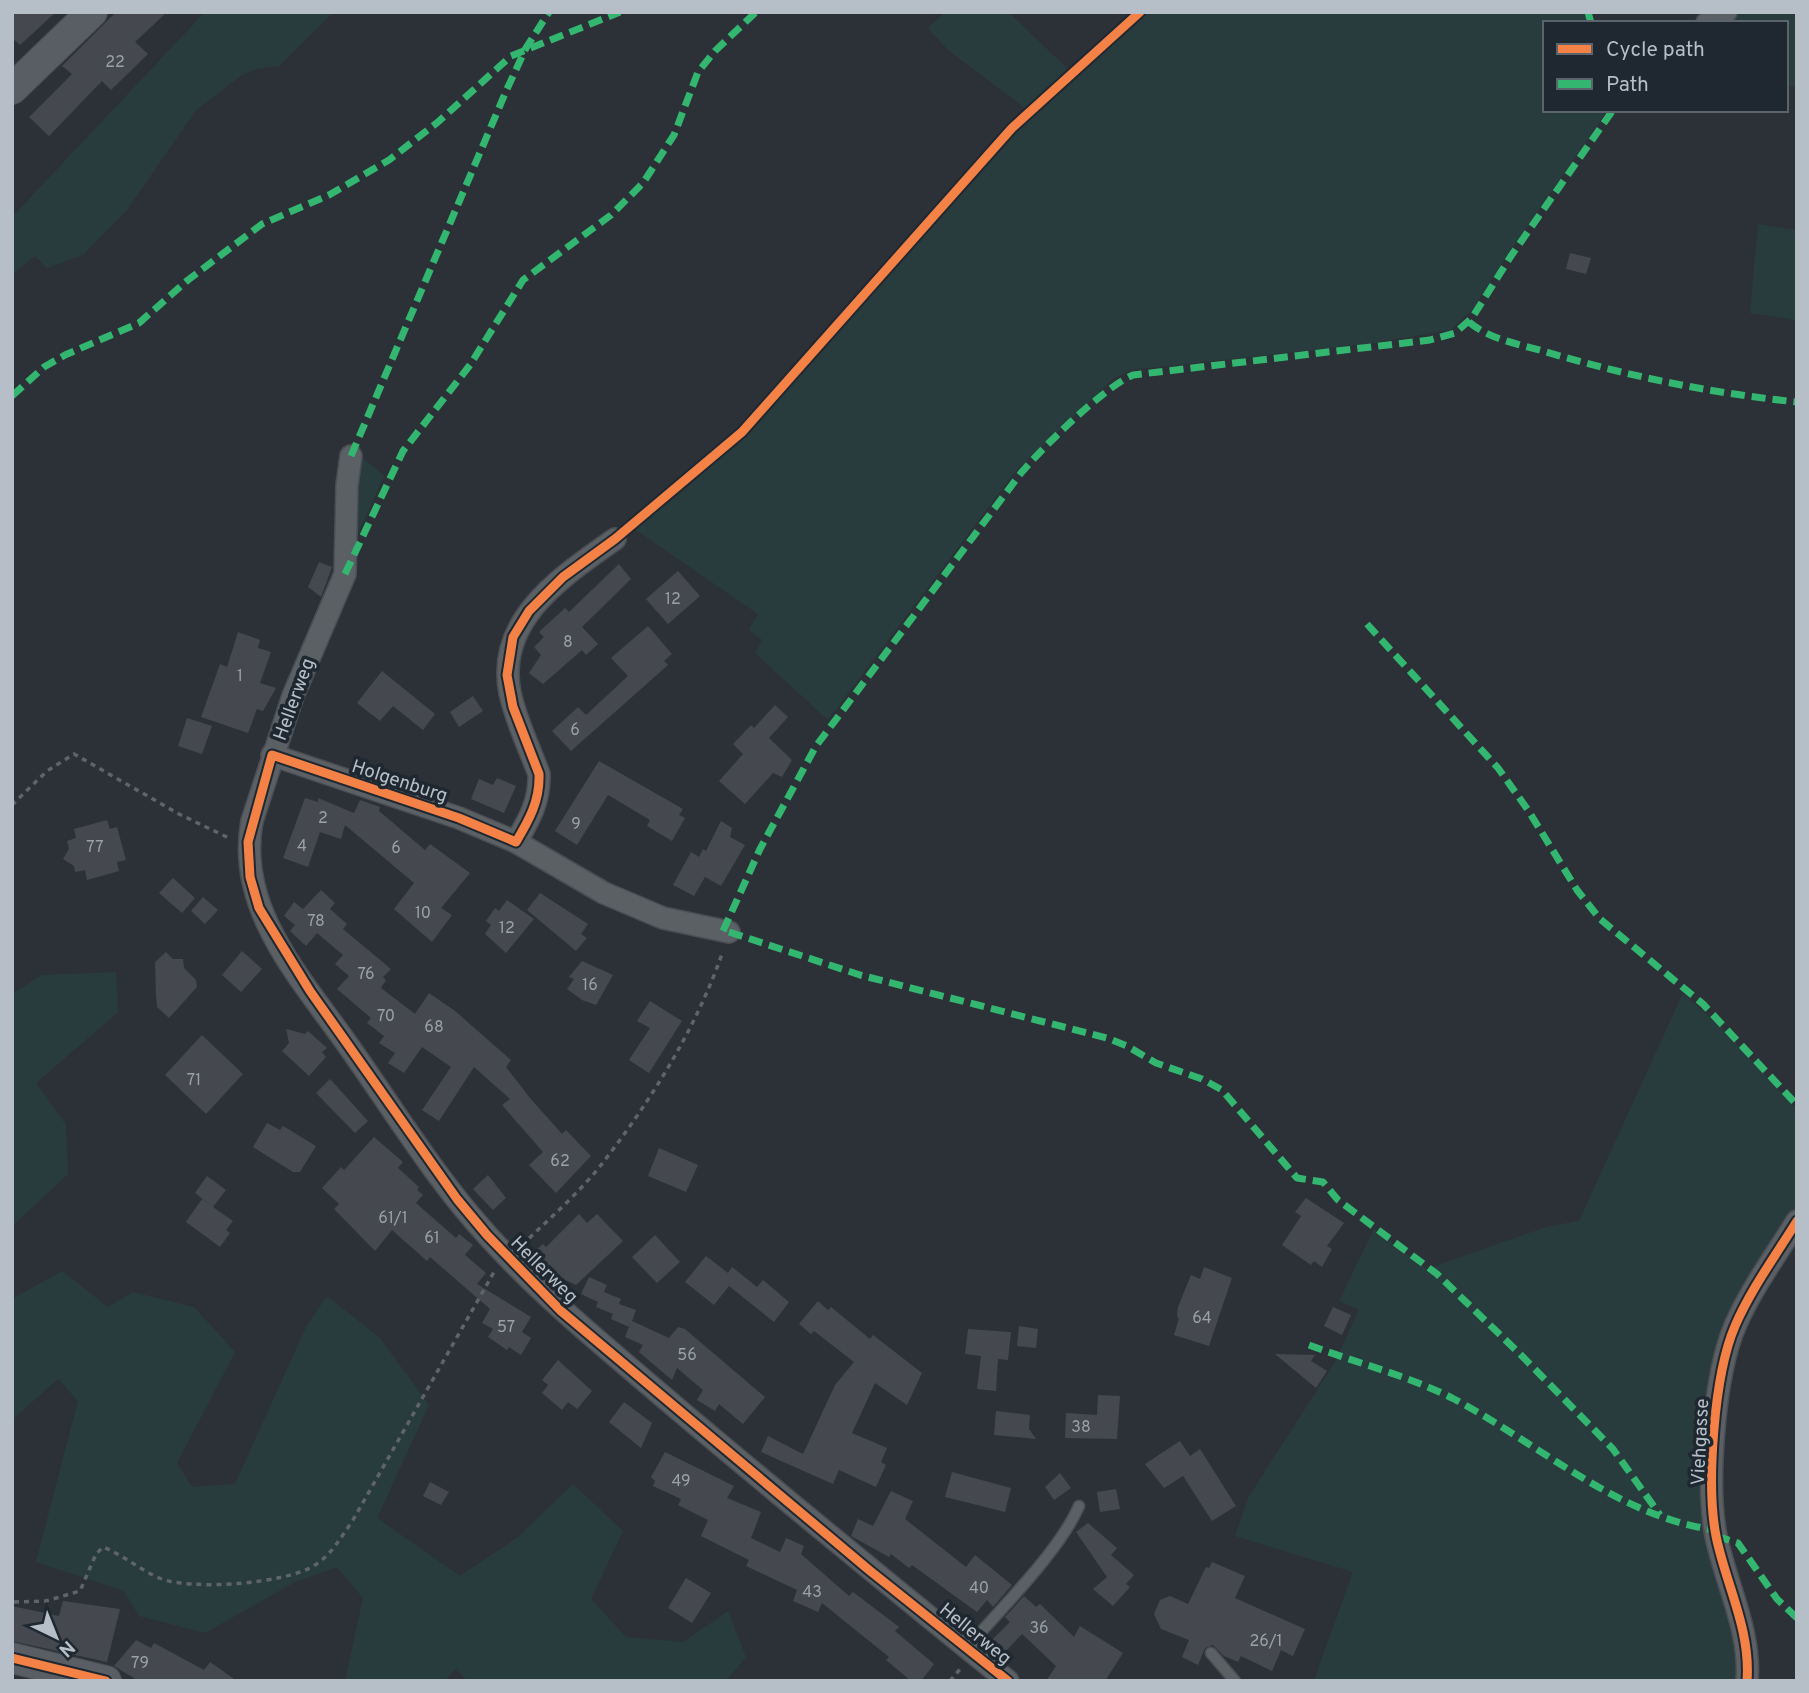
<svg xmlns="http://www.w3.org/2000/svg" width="1809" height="1693" font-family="Overpass,sans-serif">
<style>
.green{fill:#293c3d}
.building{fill:#45494f}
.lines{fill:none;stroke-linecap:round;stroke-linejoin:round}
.service-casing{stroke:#4a4d52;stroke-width:13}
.minor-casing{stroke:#4a4d52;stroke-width:24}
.secondary-casing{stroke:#4a4d52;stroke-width:32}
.path{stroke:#5f6468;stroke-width:3.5;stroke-dasharray:5 5;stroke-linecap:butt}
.service{stroke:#5b6065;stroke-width:10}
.minor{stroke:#5b6065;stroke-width:21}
.secondary{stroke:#595e64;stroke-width:30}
.quiet{stroke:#33b770;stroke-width:7;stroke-dasharray:14 7;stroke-linecap:butt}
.cycleway-casing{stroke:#1f2831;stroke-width:13}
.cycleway{stroke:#f48246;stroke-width:9}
.labels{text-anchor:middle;stroke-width:7;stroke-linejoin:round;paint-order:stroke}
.number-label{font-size:16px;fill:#9aa1a9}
.street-label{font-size:19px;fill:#b6bec7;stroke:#1f2831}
</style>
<rect width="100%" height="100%" fill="#2c3137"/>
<!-- green -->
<g class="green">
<path d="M205,12H334L279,66L257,69L242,75L196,110L127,210L83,255L47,268L35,256L12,274V217Z"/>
<path d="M945,12H1008L1069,70L1025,108L948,50L928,28Z"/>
<path d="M1147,12H1585L1588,23H1545V110H1608L1505,258L1473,309L1450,330L1375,343L1131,370L1113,379L1015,472L828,720L755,653L762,640L749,630L758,614L636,530L637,526L741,440L1006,141Z"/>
<path d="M1744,12H1797V86H1786V23H1724Z"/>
<path d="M1758,224L1797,230V320L1750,313Z"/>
<path d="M358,454L384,476L355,540Z"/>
<path d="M116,972L118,1012L36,1083L66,1125L68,1174L12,1226V994L42,975Z"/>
<path d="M1683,993L1722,1028L1797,1110V1210L1747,1291L1716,1383L1727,1590L1742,1681L1314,1680L1353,1572L1235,1536L1248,1498L1335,1362L1359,1310L1339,1301L1374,1229L1427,1269L1546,1227L1579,1221Z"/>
<path d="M62,1271L108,1307L133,1292L194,1307L235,1352L177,1463L192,1487L235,1484L306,1327L327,1296L380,1338L429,1405L377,1518L460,1576L518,1537L573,1484L623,1531L591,1599L626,1637L683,1642L728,1611L746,1657L726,1681H468L455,1669L445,1681H345L363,1598L337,1567L295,1582L205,1633L139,1616L124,1591L36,1562L78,1401L58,1379L12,1420V1299Z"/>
</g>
<!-- building -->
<g class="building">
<path d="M12,12H56L20,45L12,38Z"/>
<path d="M116,12H167L135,42L148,54L111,90L102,81L49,136L29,117L72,74L62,66Z"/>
<path d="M1570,253L1591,258L1586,274L1566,269Z"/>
<path d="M319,562L332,567L321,597L308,587Z"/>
<path d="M619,564L631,579L582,627L598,644L586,655L582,650L543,684L529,673L541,655L534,647L544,637L539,632L565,608L569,612Z"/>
<path d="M678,571L700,596L668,624L646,599Z"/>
<path d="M648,626L672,654L664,661L668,665L571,751L552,731L578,707L586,715L628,676L611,658Z"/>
<path d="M238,632L260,640L258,648L271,652L260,683L276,688L263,711L257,709L248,733L201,717L220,664L227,667Z"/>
<path d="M382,671L435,714L423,730L393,706L380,721L357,703Z"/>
<path d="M473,696L483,711L459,727L450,712Z"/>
<path d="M775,705L788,717L769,738L792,760L782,777L773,773L745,804L719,781L743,754L733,744L751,725L754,728Z"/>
<path d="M187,718L212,726L202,754L178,746Z"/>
<path d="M599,761L683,809L679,815L685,818L672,841L647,826L650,820L608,795L577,845L555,831Z"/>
<path d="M497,778L516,786L504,813L471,799L479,779L493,785Z"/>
<path d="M305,798L318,802V798L354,813L360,800L380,807L379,811L425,850L430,844L470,873L441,908L452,915L432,942L394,909L414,883L345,825L341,839L320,832L308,867L283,858Z"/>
<path d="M107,820L110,829L117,827L126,860L117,862L119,871L87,880L85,870L75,872L74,866L63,859L69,849L67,841L76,838L74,829Z"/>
<path d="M721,821L732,828L730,837L745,845L721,886L705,877L694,896L673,885L691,852L699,857L703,849L706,851Z"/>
<path d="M173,878L195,898L182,913L159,893Z"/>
<path d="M321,890L335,903L330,909L347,924L343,929L391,969L383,977L386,980L381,988L415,1014L429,993L455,1011L511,1060L506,1067L530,1098L562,1134L566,1130L591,1156L556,1193L529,1165L543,1152L502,1105L510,1099L474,1067L439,1121L422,1110L451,1067L422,1047L404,1073L388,1063L395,1053L379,1043L384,1036L367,1023L371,1018L337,989L349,976L335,964L343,955L317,933L306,946L290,931L295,925L284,916L294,902L303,909Z"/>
<path d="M540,893L588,924L581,934L587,938L576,951L527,910Z"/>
<path d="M203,897L218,910L205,924L191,911Z"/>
<path d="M507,900L534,919L506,953L485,934L491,925L486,921L495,908L499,911Z"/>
<path d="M242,951L262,969L241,992L222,975Z"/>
<path d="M166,952L173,959H183L184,968L196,980L197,987L169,1018L157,1007L156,995L155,962Z"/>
<path d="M582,961L613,975L596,1005L582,1000L567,989L574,979L569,977Z"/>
<path d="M650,1001L682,1021L649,1073L629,1060L650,1028L637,1021Z"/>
<path d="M286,1029L305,1034L308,1031L327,1048L322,1052L326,1057L309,1076L282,1051L289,1043Z"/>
<path d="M202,1035L243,1074L206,1114L165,1075Z"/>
<path d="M330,1079L368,1121L355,1133L316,1093Z"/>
<path d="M267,1123L280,1130L283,1126L316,1146L300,1172H293L253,1147Z"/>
<path d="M374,1137L403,1162L398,1168L419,1187L417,1190L423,1195L416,1203L456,1238L459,1234L473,1245L465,1255L486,1273L477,1284L531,1317L522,1332L531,1338L521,1355L509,1347L507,1350L488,1337L493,1329L482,1323L490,1309L430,1257L427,1261L392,1230L375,1251L334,1209L339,1204L322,1188L341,1167L344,1170Z"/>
<path d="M659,1148L698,1165L686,1192L648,1176Z"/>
<path d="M488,1175L506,1198L493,1210L473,1189Z"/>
<path d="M207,1176L226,1190L213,1207L233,1221L226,1230L230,1233L220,1247L186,1222L202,1199L212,1206L195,1193Z"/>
<path d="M1306,1198L1344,1223L1327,1246L1332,1249L1322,1267L1314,1261L1311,1265L1282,1245L1301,1216L1295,1212Z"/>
<path d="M579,1214L587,1223L597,1214L623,1241L576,1285L544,1270L542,1272L528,1257L543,1244L546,1247Z"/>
<path d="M655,1235L680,1262L657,1283L632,1257Z"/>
<path d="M706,1256L728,1273L732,1267L757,1287L763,1280L789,1302L774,1322L729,1286L714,1305L685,1282Z"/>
<path d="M1204,1267L1232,1278L1209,1346L1174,1335L1179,1318L1177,1317L1178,1307L1191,1275L1200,1279Z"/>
<path d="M589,1277L607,1285L604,1292L621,1299L619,1304L636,1310L632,1321L669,1338L678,1327L685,1329L765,1397L743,1424L719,1404L715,1411L697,1400L703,1390L677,1368L672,1380L639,1352L643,1345L625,1337L629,1327L611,1319L613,1314L596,1307L598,1302L581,1294Z"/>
<path d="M818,1301L828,1310L831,1307L870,1339L873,1335L922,1373L907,1405L875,1383L852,1433L887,1448L881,1462L886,1465L876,1487L839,1470L833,1484L761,1452L768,1436L803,1454L835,1385L854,1362L814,1331L811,1334L799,1324Z"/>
<path d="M1333,1307L1351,1315L1342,1335L1324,1326Z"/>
<path d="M1019,1326L1038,1329L1036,1348L1017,1346Z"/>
<path d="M968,1329L1011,1332L1008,1360L998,1359L996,1391L977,1389L981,1356L965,1354Z"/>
<path d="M1275,1354L1315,1355L1311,1361L1327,1371L1316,1388Z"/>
<path d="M558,1360L592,1391L577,1409L568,1402L562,1410L542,1393L548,1385L542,1380Z"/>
<path d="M1098,1395L1120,1396L1117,1439L1065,1438L1066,1413L1097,1415Z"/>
<path d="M624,1402L652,1423L641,1448L609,1422Z"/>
<path d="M996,1411L1030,1415L1029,1429L1036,1439L994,1435Z"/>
<path d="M1180,1441L1190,1456L1200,1449L1236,1506L1212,1521L1183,1476L1164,1488L1145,1464Z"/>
<path d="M665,1452L734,1486L727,1498L761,1512L751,1538L780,1552L786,1538L804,1546L801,1554L849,1596L853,1592L899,1627L895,1631L934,1664L921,1681H911L886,1660L889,1657L822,1603L818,1612L793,1601L797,1590L746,1566L749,1560L701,1536L708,1520L678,1505L681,1499L653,1486L655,1481L651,1477Z"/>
<path d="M952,1472L1011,1488L1005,1512L945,1497Z"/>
<path d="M1060,1473L1071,1488L1054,1500L1045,1487Z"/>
<path d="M430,1482L449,1492L441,1505L423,1496Z"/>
<path d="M1116,1489L1120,1509L1100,1512L1097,1492Z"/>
<path d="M891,1491L913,1501L905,1519L966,1567L975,1555L1012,1585L993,1607L987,1600L977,1612L912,1565L909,1568L891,1554L889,1557L851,1536L858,1519L873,1526Z"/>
<path d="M1088,1523L1117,1548L1111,1555L1134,1575L1126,1584L1130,1587L1113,1606L1093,1589L1107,1577L1076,1532Z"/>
<path d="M1212,1562L1245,1576L1235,1598L1305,1629L1293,1656L1281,1650L1272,1671L1241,1656L1238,1662L1224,1656L1213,1645L1205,1648L1198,1665L1182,1657L1189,1640L1161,1629L1154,1614L1160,1600L1170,1596L1188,1604L1206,1567L1209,1568Z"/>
<path d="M686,1578L711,1593L692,1623L668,1608Z"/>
<path d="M1024,1596L1036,1607L1040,1604L1074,1637L1080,1626L1123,1653L1105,1681H1046L1056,1666L1022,1634L1003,1654L990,1642L1010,1622L1005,1617Z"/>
<path d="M63,1601L120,1609L107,1662L12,1641V1606L59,1616Z"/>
<path d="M136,1640L151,1648L154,1643L204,1670L210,1662L237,1681H139L114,1666Z"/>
</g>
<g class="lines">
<!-- service casing -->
<g class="service-casing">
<g id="service">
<path d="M967,1648C1001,1608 1059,1552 1079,1506"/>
<path d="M1211,1653L1235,1681"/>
</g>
</g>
<!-- minor casing -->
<g class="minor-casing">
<g id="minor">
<path d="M1707,23L1726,12"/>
<path d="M351,456L347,485L345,574L293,696L252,821C236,907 298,975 345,1041C392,1107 434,1177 488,1236C547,1301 614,1354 680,1411C788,1502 898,1592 1008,1681"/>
<path d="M272,755L459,818L516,842L604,893L663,918L729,932"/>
<path d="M516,842C529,820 540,801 539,774C529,747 516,721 510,693C495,619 563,576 615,539"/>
<path d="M1747,1681C1751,1630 1726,1585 1716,1536C1706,1484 1714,1375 1735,1326C1751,1289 1776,1255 1797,1221"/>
</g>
</g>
<!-- secondary casing -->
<g class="secondary-casing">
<g id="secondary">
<path d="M12,89L92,12"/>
<path d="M12,1658L106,1681"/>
</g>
</g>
<!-- path -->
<g class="path">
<path d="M12,805L47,771L74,754L179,814L231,839"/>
<path d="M522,1245C549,1219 578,1194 601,1165C651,1101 697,1027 723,951"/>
<path d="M14,1602L46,1601L80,1591L96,1554L103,1547C123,1555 139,1569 159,1578C189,1591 287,1584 315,1565C332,1554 341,1537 353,1520L494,1272"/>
<path d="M950,1681L961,1668"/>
</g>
<!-- service -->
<use href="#service" class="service"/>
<!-- minor -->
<use href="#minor" class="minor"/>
<!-- secondary -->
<use href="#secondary" class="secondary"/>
<!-- quiet -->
<g class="quiet">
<path d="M1588,12L1591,23"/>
<path d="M1469,322C1489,339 1518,344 1543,351C1627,376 1710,393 1797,402"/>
<path d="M12,396L44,367L65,355L139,323L188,280L262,224L329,195L389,160L438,122L511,56L620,12"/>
<path d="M351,456L507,89L526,48L549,12"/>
<path d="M345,574L403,451L470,365L523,280L611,215L643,183L674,135L698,72L715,51L756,12"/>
<path d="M1367,624L1498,768L1528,810L1577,890L1600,919L1703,1004L1797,1105"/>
<path d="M723,931L760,849L816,746L1021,473C1043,447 1104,387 1133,375L1430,340L1455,333L1472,318L1511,256L1613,110"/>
<path d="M729,932L860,975L1107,1038L1127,1046L1156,1063L1202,1079L1222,1090L1297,1178L1323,1182L1338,1200L1437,1274L1521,1355L1613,1449L1660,1515"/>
<path d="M1309,1345C1357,1363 1409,1376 1454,1399C1538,1443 1618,1517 1715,1530"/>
<path d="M1716,1536L1738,1543L1777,1599L1797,1618"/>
</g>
<!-- cycleway casing -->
<g class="cycleway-casing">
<g id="cycleway">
<path d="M12,1658L106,1681"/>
<path d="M1008,1681L869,1570L561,1311L487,1235L457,1199L310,991L259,908L250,877L248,842L272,755L459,818L516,842C529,820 540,801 539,774L513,707L507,675L513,637L529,611L563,577L615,539L742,432L1012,128L1140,12"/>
<path d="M1747,1681C1751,1630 1726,1585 1716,1536C1706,1484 1714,1375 1735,1326C1751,1289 1776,1255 1797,1221"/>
</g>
</g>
<!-- cycleway -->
<use href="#cycleway" class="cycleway"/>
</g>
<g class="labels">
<!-- number labels -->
<g class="number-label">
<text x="115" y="67">22</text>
<text x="673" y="604">12</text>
<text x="568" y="647">8</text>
<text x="240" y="681">1</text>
<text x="575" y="735">6</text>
<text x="323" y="823">2</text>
<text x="576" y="829">9</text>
<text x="302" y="851">4</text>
<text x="95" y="852">77</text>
<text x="396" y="853">6</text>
<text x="423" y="918">10</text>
<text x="316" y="926">78</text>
<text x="507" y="933">12</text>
<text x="366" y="979">76</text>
<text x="590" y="990">16</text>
<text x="386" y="1021">70</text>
<text x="434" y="1032">68</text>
<text x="194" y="1085">71</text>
<text x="560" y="1166">62</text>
<text x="393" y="1223">61/1</text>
<text x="432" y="1243">61</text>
<text x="1202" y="1323">64</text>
<text x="506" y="1332">57</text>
<text x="687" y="1360">56</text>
<text x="1081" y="1432">38</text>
<text x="681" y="1486">49</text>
<text x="979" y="1593">40</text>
<text x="812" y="1597">43</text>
<text x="1039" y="1633">36</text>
<text x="1266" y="1646">26/1</text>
<text x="140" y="1668">79</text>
</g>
<!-- street labels -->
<g class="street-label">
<text transform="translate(293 699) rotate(-70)" y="7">Hellerweg</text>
<text transform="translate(400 780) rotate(18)" y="7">Holgenburg</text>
<text transform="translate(545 1269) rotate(45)" y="7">Hellerweg</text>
<text transform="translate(1699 1442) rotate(-87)" y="7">Viehgasse</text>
<text transform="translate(976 1633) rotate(39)" y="7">Hellerweg</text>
</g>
</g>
<!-- border -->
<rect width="1809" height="1693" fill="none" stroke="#b6bec7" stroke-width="28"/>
<!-- legend -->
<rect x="1543" y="21" width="245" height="91" fill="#1f2831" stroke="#5b646d" stroke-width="2"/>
<rect x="1557" y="44" width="35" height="10" fill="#f48246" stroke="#5b646d" stroke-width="2"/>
<text x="1606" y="56" font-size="21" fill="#b6bec7">Cycle path</text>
<rect x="1557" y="79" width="35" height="10" fill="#33b770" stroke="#5b646d" stroke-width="2"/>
<text x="1606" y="91" font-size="21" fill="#b6bec7">Path</text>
<!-- north arrow -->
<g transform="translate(56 1637) rotate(137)" stroke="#1f2831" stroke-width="5" paint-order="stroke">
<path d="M0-5L12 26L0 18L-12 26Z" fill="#b6bec7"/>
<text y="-10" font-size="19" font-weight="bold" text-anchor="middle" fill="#b6bec7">N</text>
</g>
</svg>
